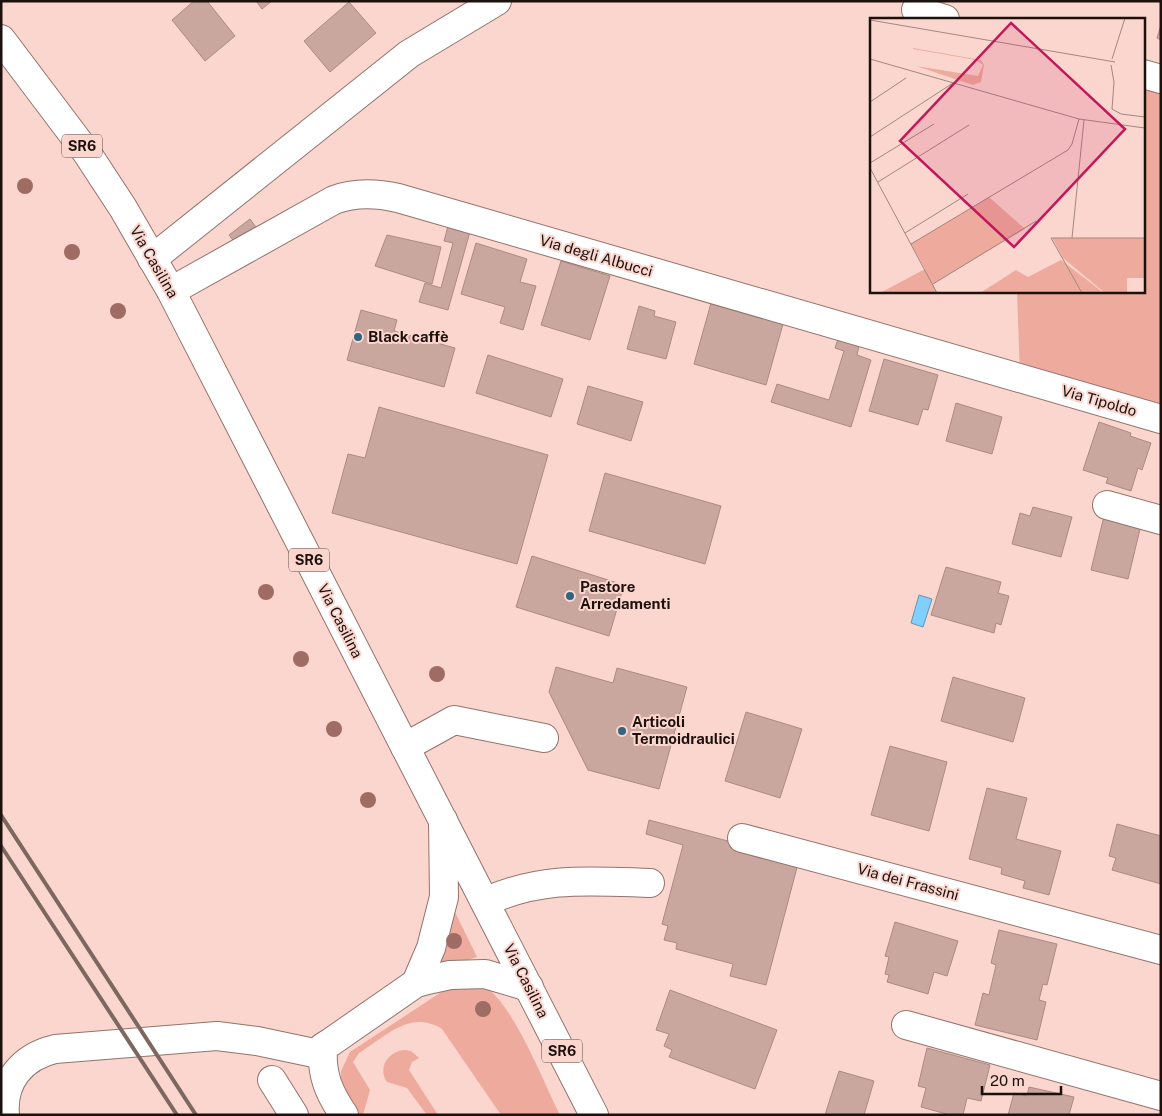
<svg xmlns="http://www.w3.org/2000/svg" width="1162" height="1116" font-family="'Public Sans',sans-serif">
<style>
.green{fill:#eeab9d}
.water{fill:#80cffc;stroke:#6296b5}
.building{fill:#c9a69e;stroke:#ac8a83}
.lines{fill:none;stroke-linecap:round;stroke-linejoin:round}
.minor-casing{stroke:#93736b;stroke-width:30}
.major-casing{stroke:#93736b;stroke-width:30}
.minor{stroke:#fff;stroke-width:28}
.major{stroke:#fff;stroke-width:28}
.rail{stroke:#7d6761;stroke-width:4}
.tree{fill:#9f6c63}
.poi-dot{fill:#306581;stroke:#fbd6ce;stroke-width:2}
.labels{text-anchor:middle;stroke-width:4;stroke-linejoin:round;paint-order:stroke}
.shield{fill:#fbd6ce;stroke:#604c48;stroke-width:1}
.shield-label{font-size:14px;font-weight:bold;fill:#1d110e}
.street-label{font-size:15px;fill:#1d110e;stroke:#fbd6ce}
.poi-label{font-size:15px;font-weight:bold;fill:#1d110e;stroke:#fbd6ce;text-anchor:start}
.inset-road{fill:none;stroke:#a28781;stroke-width:1}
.view{fill:#c2185b;fill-opacity:0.15;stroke:#c2185b;stroke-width:2.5}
.inset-edge{fill:none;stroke:#1d110e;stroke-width:2.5}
</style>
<rect width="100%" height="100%" fill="#fbd6ce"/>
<!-- green -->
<g class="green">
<path d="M1143,73L1161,78V419L1020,378L1017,291H1143Z"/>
<path d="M454,910L477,957L426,973Z"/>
<path d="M485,986C515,1008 542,1079 560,1115H501L442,1029C411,1009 386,1036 359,1053L353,1062L370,1090L363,1115H355L343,1088L341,1077V1071L350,1052L446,989Z"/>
<path d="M405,1050L411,1051L419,1058L412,1062L409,1070L438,1115H427L407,1088L387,1082C377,1067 389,1051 405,1050Z"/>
</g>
<!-- water -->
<path class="water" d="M919,595L932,599L923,627L911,623Z"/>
<!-- building -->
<g class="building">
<path d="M194,1H207L235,36L205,61L172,20Z"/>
<path d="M256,1H272L262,9Z"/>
<path d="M349,2L376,33L330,72L304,41Z"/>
<path d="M1161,25V40L1157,38Z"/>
<path d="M250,219L258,230L237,245L229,235Z"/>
<path d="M448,226L470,232L448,310L419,302L425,283L441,288L453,243L444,241Z"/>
<path d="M387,235L441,247L432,284L375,266Z"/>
<path d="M476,243L527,259L520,282L536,286L523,330L500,323L505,307L461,294Z"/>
<path d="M561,261L610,276L590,340L541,325Z"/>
<path d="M711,303L783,324L766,385L694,364Z"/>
<path d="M639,306L655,311L654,316L676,322L666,359L627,349Z"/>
<path d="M361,310L397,320L394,331L455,348L444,387L347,360Z"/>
<path d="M838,339L859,346L857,355L871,360L851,427L771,402L777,384L829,400L844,351L835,348Z"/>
<path d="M488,355L563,379L551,417L476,393Z"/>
<path d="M884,359L938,375L928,410L923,409L918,425L869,411Z"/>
<path d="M588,386L643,402L631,441L577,424Z"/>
<path d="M956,403L1002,417L992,454L946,441Z"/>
<path d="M379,407L548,455L517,564L332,513L348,454L365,458Z"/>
<path d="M1099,422L1131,433L1130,436L1151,443L1142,470L1138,468L1131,491L1106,483L1108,478L1083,470Z"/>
<path d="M605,473L721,506L705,564L589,531Z"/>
<path d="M1033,507L1072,517L1061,557L1012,544L1020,513L1030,516Z"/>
<path d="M1104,516L1141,525L1128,579L1091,570Z"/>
<path d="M532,556L624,585L609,636L516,607Z"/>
<path d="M946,567L1001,582L998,593L1009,596L1001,625L996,623L994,633L931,615Z"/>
<path d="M556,667L613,683L617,668L687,687L659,789L588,770L549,692Z"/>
<path d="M953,677L1025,698L1013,742L941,721Z"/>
<path d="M746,712L802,729L780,798L725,781Z"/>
<path d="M890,746L947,762L929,831L871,815Z"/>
<path d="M987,788L1027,798L1016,839L1061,851L1049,895L1023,888L1025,881L1001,874L1002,868L969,859Z"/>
<path d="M649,820L799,860L766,985L730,976L733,964L676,949L677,943L664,940L668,926L662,924L683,845L646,834Z"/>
<path d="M1117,824L1161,836V884L1112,870L1116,858L1109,856Z"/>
<path d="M895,922L958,941L947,976L934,972L928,994L887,982L889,975L885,974L889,957L885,956Z"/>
<path d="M999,930L1057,944L1047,985L1043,984L1039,1000L1046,1002L1037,1040L975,1025L983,993L989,995L996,965L991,963Z"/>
<path d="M670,990L777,1030L755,1089L669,1057L672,1050L664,1046L669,1034L656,1030Z"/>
<path d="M927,1048L990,1065L981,1101L967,1098L963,1115H950L921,1107L926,1088L918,1086Z"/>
<path d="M839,1071L874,1081L864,1115H825Z"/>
<path d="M1029,1087L1074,1097L1069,1115H1008L1014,1093L1027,1096Z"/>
</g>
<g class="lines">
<!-- minor casing -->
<g class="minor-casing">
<g id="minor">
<path d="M916,10L945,19"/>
<path d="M1143,74L1161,79"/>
<path d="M152,259L409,54L497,1"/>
<path d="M171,291L334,200C355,192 376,193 398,198L1161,419"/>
<path d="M1107,505L1161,520"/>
<path d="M405,747L454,720L544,738"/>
<path d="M742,838L1161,950"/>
<path d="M485,902C541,876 590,881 650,883"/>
<path d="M416,983L431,948L444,897L443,820"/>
<path d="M906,1025L1161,1096"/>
<path d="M272,1080L294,1115"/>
<path d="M5,1115C2,1081 22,1057 55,1049L217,1036L257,1041L314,1053"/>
<path d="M344,1115C329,1093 321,1075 323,1047L331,1042L416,983L432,979L450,975L485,974L529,987"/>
</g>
</g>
<!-- major casing -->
<g class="major-casing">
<path id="major" d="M1,39L87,153L123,208L171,291L594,1115"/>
</g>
<!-- minor -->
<use href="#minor" class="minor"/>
<!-- major -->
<use href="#major" class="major"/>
<!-- rail -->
<g class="rail">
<path d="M1,815L196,1115"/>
<path d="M1,846L177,1115"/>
</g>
</g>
<!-- trees -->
<g class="tree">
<circle cx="25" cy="186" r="8"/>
<circle cx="72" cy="252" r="8"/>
<circle cx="118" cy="311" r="8"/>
<circle cx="266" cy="592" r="8"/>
<circle cx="301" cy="659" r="8"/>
<circle cx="437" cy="674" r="8"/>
<circle cx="334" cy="729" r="8"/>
<circle cx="368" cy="800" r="8"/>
<circle cx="454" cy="941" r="8"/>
<circle cx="483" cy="1009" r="8"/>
</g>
<!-- markers -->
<g class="poi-dot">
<circle cx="358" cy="337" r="5"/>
<circle cx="570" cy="596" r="5"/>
<circle cx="622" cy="731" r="5"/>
</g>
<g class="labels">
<!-- shield labels -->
<g class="shield">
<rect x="62" y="134.5" width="40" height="23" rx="4"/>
<rect x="289" y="548.5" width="40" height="23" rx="4"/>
<rect x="542" y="1039.5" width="40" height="23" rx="4"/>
</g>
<g class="shield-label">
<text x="82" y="151">SR6</text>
<text x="309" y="565">SR6</text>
<text x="562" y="1056">SR6</text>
</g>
<!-- street labels -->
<g class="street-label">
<text transform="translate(596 256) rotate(16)" y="5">Via degli Albucci</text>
<text transform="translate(154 262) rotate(60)" y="5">Via Casilina</text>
<text transform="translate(1099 401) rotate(16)" y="5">Via Tipoldo</text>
<text transform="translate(340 621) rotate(63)" y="5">Via Casilina</text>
<text transform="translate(908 882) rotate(15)" y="5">Via dei Frassini</text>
<text transform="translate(526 981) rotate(63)" y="5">Via Casilina</text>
</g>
<!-- poi labels -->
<g class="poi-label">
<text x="368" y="342">Black caffè</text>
<text x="580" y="592">Pastore<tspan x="580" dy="17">Arredamenti</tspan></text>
<text x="632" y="727">Articoli<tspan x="632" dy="17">Termoidraulici</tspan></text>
</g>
</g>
<!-- overview -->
<g transform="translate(870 18)">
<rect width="275" height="275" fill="#fbd6ce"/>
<path d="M43,31V30L111,42L114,47L111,64L103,67L46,48L108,58L113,47L106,42ZM119,179L155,211L63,266L67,275H10L55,251L41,226ZM182,220H275V260H257V275H235L193,240ZM191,242L234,275H110L146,252L158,259Z" fill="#eeab9d"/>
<path class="inset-road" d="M0,2L245,44M0,41L209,101L275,110M242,41L255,0M241,47L244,64L242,91L251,96L275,99M0,84L36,60M0,119L83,65M0,145L64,106M0,150L67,275M8,164L99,107M35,215L98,176M202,220L214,102M41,226L198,132L202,126L209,101M63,266L166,203M212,275L181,220H275"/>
<path class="view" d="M141,5L255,111L144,229L30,123Z"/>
<rect width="275" height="275" class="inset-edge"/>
</g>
<!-- border -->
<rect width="1162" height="1116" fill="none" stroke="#1d110e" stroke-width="5"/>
<!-- scale -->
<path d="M982 1086v8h79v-8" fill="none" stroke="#1d110e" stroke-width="2.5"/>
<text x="990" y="1086" font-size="15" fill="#1d110e" stroke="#fbd6ce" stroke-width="4" paint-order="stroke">20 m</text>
</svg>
